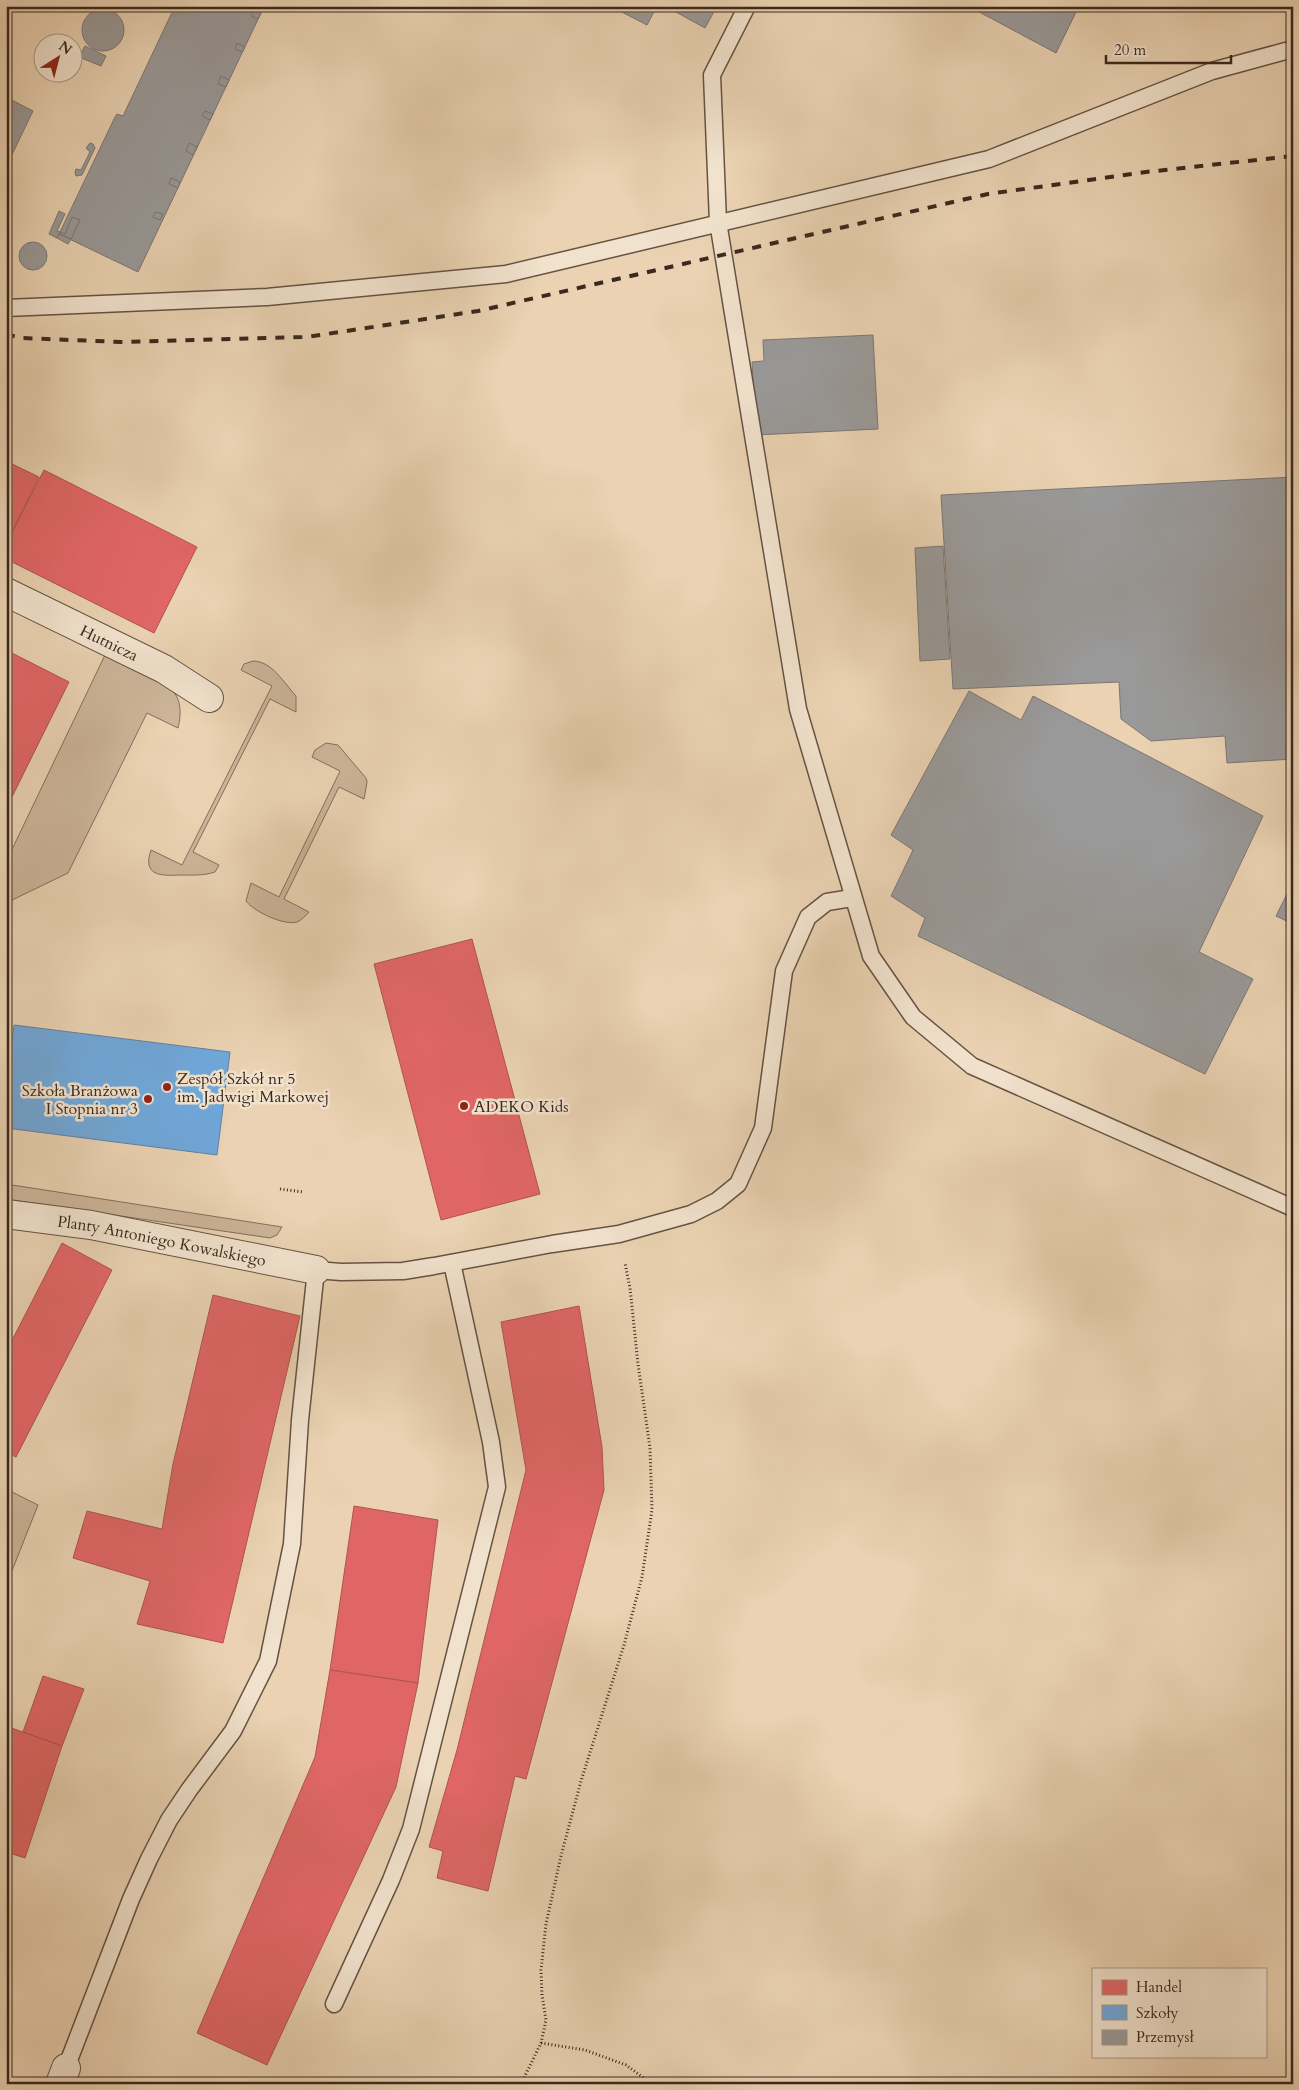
<svg xmlns="http://www.w3.org/2000/svg" width="1299" height="2090" font-family="Cardo,serif">
<style>
.green{fill:#ccb599;stroke:#836f5c}
.shops{fill:#e06666;stroke:#ae5450}
.schools{fill:#6fa8dc;stroke:#5f82a3}
.industry{fill:#999;stroke:#7c7774}
.lines{fill:none;stroke-linecap:round;stroke-linejoin:round}
.lane-casing{stroke:#665343;stroke-width:19}
.street-casing{stroke:#665343;stroke-width:30}
.path{stroke:#3a291e;stroke-width:3;stroke-dasharray:1 2.5;stroke-linecap:butt}
.lane{stroke:#f1e2cd;stroke-width:16}
.street{stroke:#f1e2cd;stroke-width:28}
.rail{stroke:#3a291e;stroke-width:4;stroke-dasharray:9 9;stroke-linecap:butt}
.poi-dot{fill:#8f2418;stroke:#f1e2cd;stroke-width:2}
.labels{text-anchor:middle;stroke-width:5;stroke-linejoin:round;paint-order:stroke}
.street-label{font-size:16px;fill:#3a291e;stroke:#f1e2cd}
.poi-label{font-size:16px;fill:#3a291e;stroke:#f1e2cd;text-anchor:start}
</style>
<rect width="100%" height="100%" fill="#ead2b2"/>
<filter id="stains"><feTurbulence type="fractalNoise" baseFrequency=".004" numOctaves="4"/><feColorMatrix values="0 0 0 0 .2 0 0 0 0 .09 0 0 0 0 .02 0 0 0 .5 -.17"/></filter>
<radialGradient id="worn" r=".72"><stop offset=".6" stop-color="#630" stop-opacity="0"/><stop offset="1" stop-color="#630" stop-opacity=".3"/></radialGradient>
<!-- green -->
<g class="green">
<path d="M105,655C122,664 160,679 172,690C182,700 181,716 178,728L147,713L68,873L6,903V862Z"/>
<path d="M253,661C272,661 284,683 296,696V712L270,699L193,852L219,865L215,872C203,876 192,875 180,875C161,876 142,876 151,850L182,865L272,686L241,670L244,664Z"/>
<path d="M326,743L338,745L366,778L367,782L364,799L339,787L284,899L309,912C305,916 302,920 297,922C284,926 253,911 246,901L251,883L279,897L340,771L312,757L315,750Z"/>
<path d="M6,1184L282,1227L277,1235L270,1238L6,1199Z"/>
<path d="M6,1489L38,1505L6,1586Z"/>
</g>
<!-- shops -->
<g class="shops">
<path d="M6,461L39,477L6,544Z"/>
<path d="M44,470L197,547L154,633L6,559V544Z"/>
<path d="M6,650L69,682L6,809Z"/>
<path d="M472,939L540,1194L441,1220L374,964Z"/>
<path d="M62,1243L112,1270L16,1457L6,1452V1352Z"/>
<path d="M213,1295L300,1316L223,1643L137,1624L150,1581L73,1558L87,1511L162,1529L173,1464Z"/>
<path d="M579,1306L602,1447L604,1490L526,1779L515,1776L488,1891L437,1878L443,1851L429,1847L457,1750L526,1470L501,1322Z"/>
<path d="M354,1506L438,1520L418,1683L330,1670Z"/>
<path d="M330,1670L418,1683L396,1787L267,2065L197,2033L315,1757Z"/>
<path d="M43,1676L84,1689L62,1746L23,1732Z"/>
<path d="M6,1726L62,1746L25,1858L6,1852Z"/>
</g>
<!-- schools -->
<path class="schools" d="M14,1025L230,1052L217,1155L6,1128V1090Z"/>
<!-- industry -->
<g class="industry">
<path d="M175,6H246L261,13L138,272L59,234L115,117L117,114L123,116Z"/>
<path d="M610,6H657L647,25Z"/>
<path d="M665,6H717L705,28Z"/>
<path d="M968,6H1079L1056,53Z"/>
<circle cx="103" cy="30" r="21"/>
<path d="M254,10L261,13L258,19L251,16Z"/>
<path d="M237,43L245,47L242,52L235,49Z"/>
<path d="M85,46L106,56L101,66L79,57Z"/>
<path d="M221,76L229,80L226,87L218,84Z"/>
<path d="M6,97L33,111L6,167Z"/>
<path d="M205,111L213,114L210,120L202,116Z"/>
<path d="M90,143L93,144L95,148L82,175L76,176L75,172L76,169L81,170L90,152L86,148Z"/>
<path d="M189,143L197,147L193,155L186,151Z"/>
<path d="M171,178L180,182L178,188L169,184Z"/>
<path d="M59,211L65,214L57,231L60,232L57,238L49,234Z"/>
<path d="M156,212L163,214L160,220L153,217Z"/>
<path d="M72,217L80,220L71,239L59,234L60,232L65,234Z"/>
<path d="M59,234L71,239L68,244L57,238Z"/>
<circle cx="33" cy="256" r="14"/>
<path d="M873,335L878,429L756,435L752,362L764,361L763,340Z"/>
<path d="M1293,477V759L1227,763L1225,736L1151,741L1121,719L1119,682L953,689L941,495Z"/>
<path d="M943,546L950,659L920,661L915,548Z"/>
<path d="M969,691L1021,720L1033,696L1263,816L1199,952L1253,979L1205,1074L918,936L925,918L891,896L913,850L891,835Z"/>
<path d="M1293,882V924L1276,916Z"/>
</g>
<g class="lines">
<!-- lane casing -->
<g class="lane-casing">
<g id="lane">
<path d="M747,6L712,75L718,222L798,709L871,956L913,1017L972,1066L1293,1208"/>
<path d="M6,308L267,297L506,274L989,159L1212,71L1293,49"/>
<path d="M334,2004L391,1880L411,1829L497,1487L491,1442L452,1263"/>
<path d="M66,2068L131,1899L149,1859L169,1820L189,1790L233,1731L268,1661L292,1544L300,1420L316,1270L341,1272L403,1271L434,1266L552,1244L619,1234L691,1214L717,1201L738,1184L763,1128L784,971L808,917L827,902L852,898"/>
</g>
</g>
<!-- street casing -->
<g class="street-casing">
<g id="street">
<path id="s1" d="M6,592L164,669L209,698"/>
<path id="s2" d="M6,1214L91,1225L316,1270"/>
<path d="M60,2084L66,2068"/>
</g>
</g>
<!-- path -->
<g class="path">
<path d="M280,1189L303,1192"/>
<path d="M541,2043L585,2050L626,2065L652,2084"/>
<path d="M521,2084L541,2043L546,2020L542,1995L541,1970L546,1924L561,1856L581,1781L624,1645L642,1577L652,1510L650,1448L638,1364L630,1288L625,1263"/>
</g>
<!-- lane -->
<use href="#lane" class="lane"/>
<!-- street -->
<use href="#street" class="street"/>
<!-- rail -->
<g class="rail">
<path d="M6,334L21,338L121,342L307,337L478,311L988,194L1146,172L1293,156"/>
<path d="M6,375L10,376"/>
</g>
</g>
<!-- markers -->
<g class="poi-dot">
<circle cx="167" cy="1087" r="5"/>
<circle cx="148" cy="1099" r="5"/>
<circle cx="464" cy="1106" r="5"/>
</g>
<g class="labels">
<!-- street labels -->
<g class="street-label">
<text dy="6" stroke="none"><textPath href="#s1" startOffset="115">Hutnicza</textPath></text>
<text dy="6" stroke="none"><textPath href="#s2" startOffset="158">Planty Antoniego Kowalskiego</textPath></text>
</g>
<!-- poi labels -->
<g class="poi-label">
<text x="177" y="1084">Zespół Szkół nr 5<tspan x="177" dy="18">im. Jadwigi Markowej</tspan></text>
<text x="138" y="1096" text-anchor="end">Szkoła Branżowa<tspan x="138" dy="18">I Stopnia nr 3</tspan></text>
<text x="474" y="1112">ADEKO Kids</text>
</g>
</g>
<!-- margin -->
<rect width="1299" height="2090" fill="none" stroke="#ead2b2" stroke-width="25"/>
<rect x="8" y="8" width="1284" height="2075" fill="none" stroke="#3a291e" stroke-width="2.5"/>
<rect x="12" y="12" width="1274" height="2065" fill="none" stroke="#3a291e"/>
<!-- legend -->
<rect x="1092" y="1968" width="175" height="90" fill="#f1e2cd" stroke="#a89887"/>
<rect x="1102" y="1980" width="25" height="15" fill="#e06666" stroke="#a89887"/>
<text x="1136" y="1992" font-size="15" fill="#3a291e">Handel</text>
<rect x="1102" y="2005" width="25" height="15" fill="#6fa8dc" stroke="#a89887"/>
<text x="1136" y="2018" font-size="15" fill="#3a291e">Szkoły</text>
<rect x="1102" y="2030" width="25" height="15" fill="#999999" stroke="#a89887"/>
<text x="1136" y="2042" font-size="15" fill="#3a291e">Przemysł</text>
<!-- north arrow -->
<g transform="translate(58 58) rotate(36)"><circle r="24" fill="#f1e2cd" stroke="#a89887"/>
<path d="M0-4L9 19L0 12L-9 19Z" fill="#8f2418"/>
<text y="-8" font-size="14" font-weight="bold" text-anchor="middle" fill="#3a291e">N</text>
</g>
<!-- scale -->
<path d="M1106 55v8h125v-8" fill="none" stroke="#3a291e" stroke-width="2.5"/>
<text x="1114" y="55" font-size="15" fill="#3a291e" stroke="#f1e2cd" stroke-width="4" paint-order="stroke">20 m</text>
<rect width="100%" height="100%" filter="url(#stains)"/>
<rect width="100%" height="100%" fill="url(#worn)"/>
</svg>
